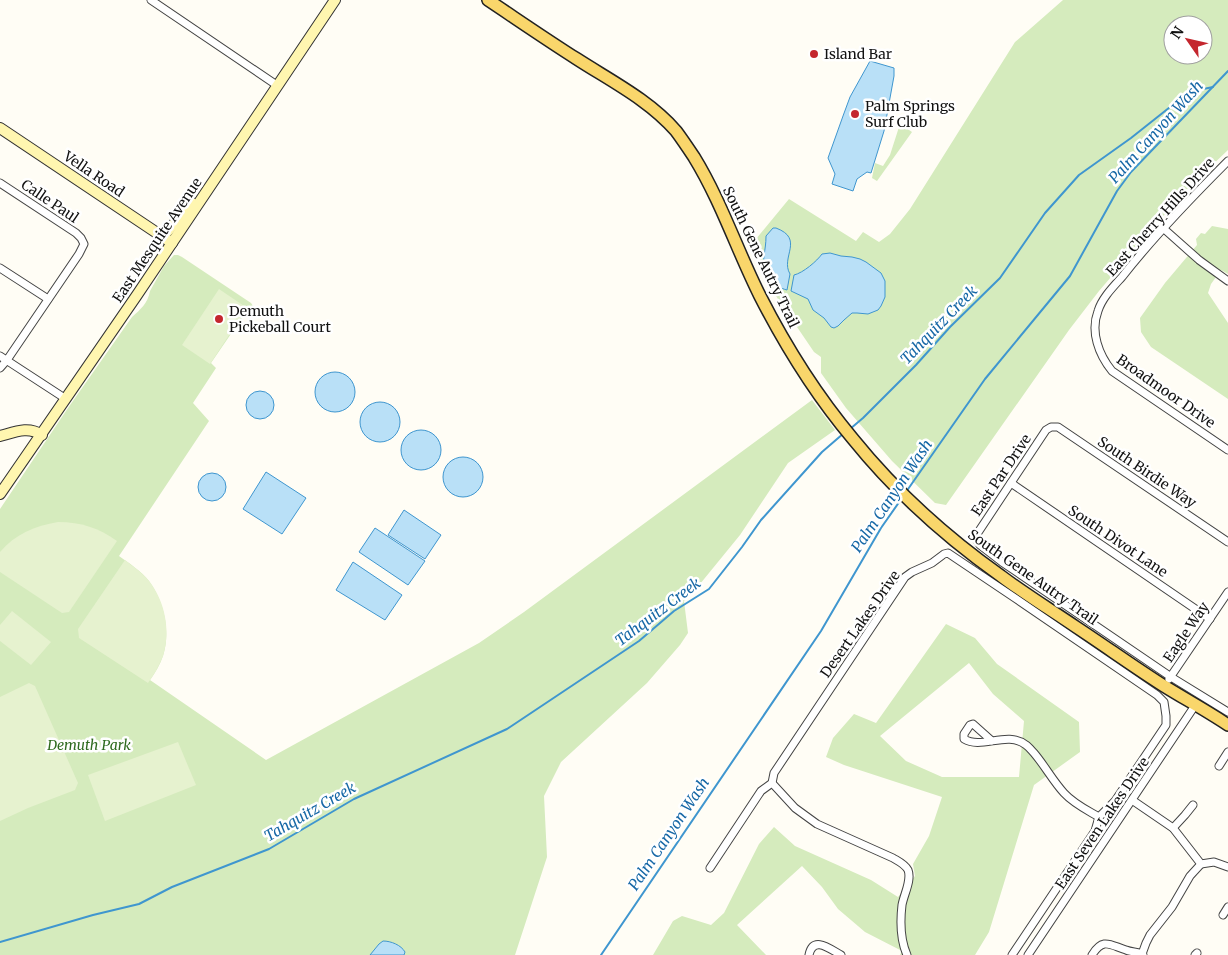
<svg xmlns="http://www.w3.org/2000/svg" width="1228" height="955" font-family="Merriweather,serif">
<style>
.green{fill:#d5ebbd;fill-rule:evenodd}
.pitch{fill:#e6f2cf}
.water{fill:#b9e0f7;stroke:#3f96cf}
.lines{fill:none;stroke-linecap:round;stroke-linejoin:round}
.stream{stroke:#3f96cf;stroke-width:2}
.street-casing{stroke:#444;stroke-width:9}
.secondary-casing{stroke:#333;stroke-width:12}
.primary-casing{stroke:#222;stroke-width:14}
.street{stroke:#fff;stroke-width:7}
.secondary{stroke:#fff6b0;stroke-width:10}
.primary{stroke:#f9d66b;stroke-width:11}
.poi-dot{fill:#c4262e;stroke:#fff;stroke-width:2}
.labels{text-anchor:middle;stroke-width:5;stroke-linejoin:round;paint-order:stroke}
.poi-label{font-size:14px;fill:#111;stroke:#fff;text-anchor:start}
.street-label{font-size:14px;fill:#111;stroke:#fff}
.park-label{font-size:14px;font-style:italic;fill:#2f6b1f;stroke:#fff}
.water-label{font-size:15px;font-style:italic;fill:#1768a6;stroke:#fff}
</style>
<rect width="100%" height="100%" fill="#fffdf5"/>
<!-- green -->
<g class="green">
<path d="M1063,0H1228V150L1185,191L1099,291L1069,330L946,505L935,503L892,461L846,408L821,373V357L814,352L776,296L751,245L789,199L856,241L863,232L879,242L890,234L910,209L1015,42ZM1173,25H1203V55H1173Z"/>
<path d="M904,125L906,127V128L912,132L877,181L872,178L875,163L883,166L890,155L899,127H903Z"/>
<path d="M1212,226L1228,229V274L1221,270L1211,284L1208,293L1228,323V399L1151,347L1141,332L1140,318L1165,283L1197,245L1196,239L1201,233L1205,234Z"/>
<path d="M174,255H178L182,257L251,303C253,306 255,308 252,312L248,309L211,363L216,368L193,403L209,421L119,556C129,563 141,571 149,581C164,602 171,631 163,656C160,665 155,673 150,680L266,760L479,643L524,612L812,400L835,430L788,463L740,535L700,584L684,601L688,633L680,645L647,683L561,762L544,796L547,857L515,955H0V509L68,408L132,317C140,310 148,303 150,291L164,266Z"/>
<path d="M946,624L975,638L997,664L1079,722L1080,752L1034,785L989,932L975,955H900L902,951L865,932L838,909L822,887L802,866L737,925L766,955H653L673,921L682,916L711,925L724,913L759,844L774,827L795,846L871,880L898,897L915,876L913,864L929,836L942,797L844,765L826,757L833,738L854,714L876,723ZM969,663L993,694L1024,721L1019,777H942L906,761L880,736Z"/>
</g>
<!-- pitch -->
<g class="pitch">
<path d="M219,289L247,308L210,364L182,345Z"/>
<path d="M58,522C81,522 99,528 117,541L69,612L62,613L0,572V552C15,534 35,526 58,522Z"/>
<path d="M125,560C133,567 142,572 149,581C165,601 171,631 163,656C159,666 154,675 148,683L79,638L78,629Z"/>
<path d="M12,611L51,642L31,665L0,641V625Z"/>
<path d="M29,683L35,686L78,783L75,790L28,808L0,821V697Z"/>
<path d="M178,742L196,785L105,821L88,775Z"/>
</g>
<!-- water -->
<g class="water">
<path d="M870,61L894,68V76L884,131L871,173L867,172L857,179L853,191L832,184L835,174L828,158L843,116L850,97Z"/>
<path d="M773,228H776C805,239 780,257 790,274L787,290C773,287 762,271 764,256C765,248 766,244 766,236Z"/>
<path d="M830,253L841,256L852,257L860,259L866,262L881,273L885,281V297L881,306L878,310L868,314L857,313H852L844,320L838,326L834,328L831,327L824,318L813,310L808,299L791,291L794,275C803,273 817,261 822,254Z"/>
<circle cx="335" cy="392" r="20"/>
<circle cx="260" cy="405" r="14"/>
<circle cx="380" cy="422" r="20"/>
<circle cx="421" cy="450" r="20"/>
<circle cx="463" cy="477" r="20"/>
<path d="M266,472L306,498L282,534L243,509Z"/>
<circle cx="212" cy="487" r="14"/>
<path d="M404,510L441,535L425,559L388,535Z"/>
<path d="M375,528L425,561L408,585L359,552Z"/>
<path d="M353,562L402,595L385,620L336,590Z"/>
<path d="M383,941C391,941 401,945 405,952L404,955H370L379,944Z"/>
</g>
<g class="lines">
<!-- stream -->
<g class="stream">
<path d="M850,429L863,418L916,365L950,327L1000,278L1045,213L1079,175L1131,138L1189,92L1213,87"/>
<path d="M906,492L985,379L1070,276L1117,191L1131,172L1228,71"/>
<path d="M0,942L93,915L139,904L172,887L269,849L354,799L507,729L639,641L674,611L709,589L742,547L761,520L822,452L844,433"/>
<path d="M601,955L821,631L881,528L902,498"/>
</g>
<!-- street casing -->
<g class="street-casing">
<g id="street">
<path d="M151,0L278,86"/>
<path d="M1228,161C1191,198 1154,236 1122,277C1113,287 1102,298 1098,311C1090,332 1099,355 1112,371L1228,450"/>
<path d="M0,183L76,233L81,238L84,244L79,254L7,360L0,368"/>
<path d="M1163,228L1199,260L1228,281"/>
<path d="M0,268L48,299"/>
<path d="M0,356L66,399"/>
<path d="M1011,483L1210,619"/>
<path d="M1228,542L1058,427H1051L1046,430L977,534L976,539L980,545L1002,562L1171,677L1228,712"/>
<path d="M1169,679L1228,592"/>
<path d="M992,741L973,724L970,725L964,734V739C982,750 1007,730 1026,745C1029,747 1032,751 1034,753C1045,766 1053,781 1064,793C1074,804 1087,810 1099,817"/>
<path d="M1219,766L1228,752"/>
<path d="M772,783L795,808L817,824L893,858C898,861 905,864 908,870C912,880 904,894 902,905C900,922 900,939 907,955"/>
<path d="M1132,800L1173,828L1201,864L1214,862L1228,867"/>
<path d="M1173,828L1185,815L1193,805"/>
<path d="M710,868L761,791L772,783L774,773L905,577L912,572L932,563L944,554L948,553L1015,598L1157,695L1164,702L1166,716V725L1115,801L1099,817L1095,831L1012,955"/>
<path d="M1223,915L1228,907"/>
<path d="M809,955C813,935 830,949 841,955"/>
<path d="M1028,955L1196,704"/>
<path d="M1092,955C1103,937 1110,945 1126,950C1131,952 1137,952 1142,954"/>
<path d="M1143,955L1142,954L1146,943L1150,935L1172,907L1190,876L1201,864"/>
<path d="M1195,955L1197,953"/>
</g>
</g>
<!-- secondary casing -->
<g class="secondary-casing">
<g id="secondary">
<path d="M0,128L172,243"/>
<path d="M159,234L167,232L192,203"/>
<path d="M0,436C15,432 28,426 42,435"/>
<path d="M0,494L137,295L335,0"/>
</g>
</g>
<!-- primary casing -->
<g class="primary-casing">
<path id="primary" d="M488,0C518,20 547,40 577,59C611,81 649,100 676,131C682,139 688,148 694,157C721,201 737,250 760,296C786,347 816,395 853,439C895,491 946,537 1001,576C1025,594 1051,610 1076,627C1105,646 1134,667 1164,686C1185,699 1207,711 1228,725"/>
</g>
<!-- street -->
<use href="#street" class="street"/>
<!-- secondary -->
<use href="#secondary" class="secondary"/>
<!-- primary -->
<use href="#primary" class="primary"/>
</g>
<!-- markers -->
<g class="poi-dot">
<circle cx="814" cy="54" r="5"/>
<circle cx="855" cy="114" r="5"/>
<circle cx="219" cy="319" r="5"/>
</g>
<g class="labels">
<!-- poi labels -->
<g class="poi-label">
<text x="824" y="59">Island Bar</text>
<text x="865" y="111">Palm Springs<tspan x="865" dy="16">Surf Club</tspan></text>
<text x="229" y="316">Demuth<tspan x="229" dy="16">Pickeball Court</tspan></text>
</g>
<!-- street labels -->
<g class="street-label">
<text transform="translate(94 174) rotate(34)" y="5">Vella Road</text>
<text transform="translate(50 201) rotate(34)" y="5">Calle Paul</text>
<text transform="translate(1160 217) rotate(-48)" y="5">East Cherry Hills Drive</text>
<text transform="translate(157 240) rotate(-56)" y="5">East Mesquite Avenue</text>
<text transform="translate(761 257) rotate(64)" y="5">South Gene Autry Trail</text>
<text transform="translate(1166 391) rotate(35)" y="5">Broadmoor Drive</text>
<text transform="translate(1147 472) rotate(34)" y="5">South Birdie Way</text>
<text transform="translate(1001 475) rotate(-56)" y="5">East Par Drive</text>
<text transform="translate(1118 541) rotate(34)" y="5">South Divot Lane</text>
<text transform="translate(1033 577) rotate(35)" y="5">South Gene Autry Trail</text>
<text transform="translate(860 624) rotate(-55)" y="5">Desert Lakes Drive</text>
<text transform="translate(1186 632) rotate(-56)" y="5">Eagle Way</text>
<text transform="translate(1102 823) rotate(-56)" y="5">East Seven Lakes Drive</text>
</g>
<!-- park labels -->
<g class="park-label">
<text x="89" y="750">Demuth Park</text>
</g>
<!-- water labels -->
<g class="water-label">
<text transform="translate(1156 132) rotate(-48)" y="5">Palm Canyon Wash</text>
<text transform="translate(939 325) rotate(-46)" y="5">Tahquitz Creek</text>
<text transform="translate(892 496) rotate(-56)" y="5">Palm Canyon Wash</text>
<text transform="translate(658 612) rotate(-37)" y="5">Tahquitz Creek</text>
<text transform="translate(310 812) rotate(-30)" y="5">Tahquitz Creek</text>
<text transform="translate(669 834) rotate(-56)" y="5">Palm Canyon Wash</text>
</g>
</g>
<!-- north arrow -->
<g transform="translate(1188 40) rotate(304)"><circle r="24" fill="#ffffff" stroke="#a0a0a0"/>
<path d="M0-4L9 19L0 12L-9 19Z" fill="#c4262e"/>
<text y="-8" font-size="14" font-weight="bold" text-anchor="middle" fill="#111111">N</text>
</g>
</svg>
